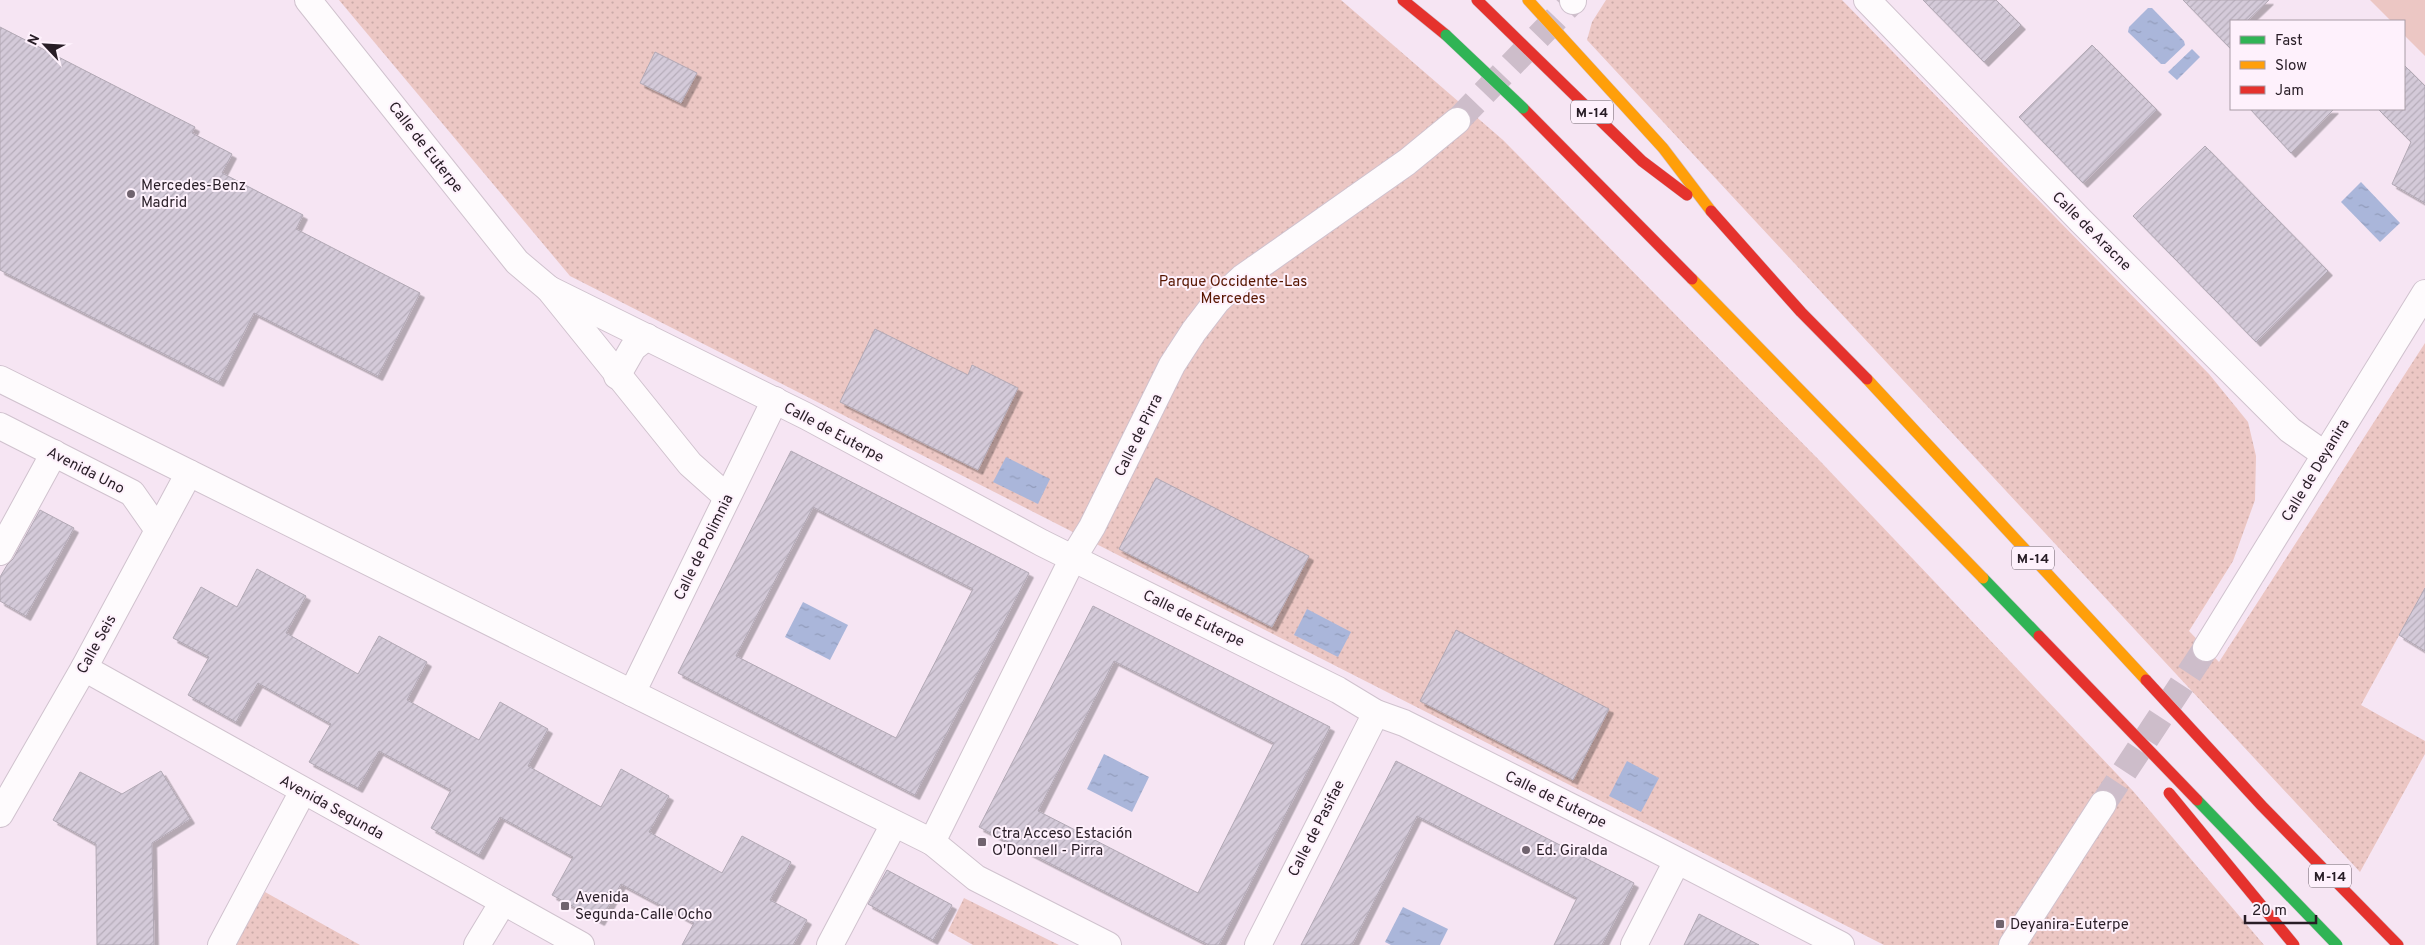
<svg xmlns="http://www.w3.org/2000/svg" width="2425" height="945" font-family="Overpass,sans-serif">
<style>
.green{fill:#ecc7c4}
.park{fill:url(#park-dots)}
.water{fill:url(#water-ripples)}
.building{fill:url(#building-hatch);stroke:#b1a8b4;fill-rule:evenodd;filter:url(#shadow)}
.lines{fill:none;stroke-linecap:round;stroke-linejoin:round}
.street-tunnel{stroke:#cdbdca;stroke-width:26;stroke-dasharray:26 13;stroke-linecap:butt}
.street-casing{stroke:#d0c2ce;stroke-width:28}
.fast-casing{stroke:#d0c2ce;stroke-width:12}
.slow-casing{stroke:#d0c2ce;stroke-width:12}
.jam-casing{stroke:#d0c2ce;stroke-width:12}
.street{stroke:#fefbfd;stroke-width:26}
.fast{stroke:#30b455;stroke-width:11}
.slow{stroke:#ff9f0a;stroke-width:11}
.jam{stroke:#e5322d;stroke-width:11}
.fast-bridge-casing{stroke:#d0c2ce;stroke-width:12;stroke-linecap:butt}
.jam-bridge-casing{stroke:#d0c2ce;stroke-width:12;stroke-linecap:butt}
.fast-bridge{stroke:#30b455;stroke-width:11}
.jam-bridge{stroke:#e5322d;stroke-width:11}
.poi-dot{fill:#70636e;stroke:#fef1fc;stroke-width:2}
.labels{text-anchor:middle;stroke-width:4;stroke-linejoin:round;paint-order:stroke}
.shield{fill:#fef1fc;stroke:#685d66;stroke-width:1}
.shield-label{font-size:14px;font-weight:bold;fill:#281d26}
.street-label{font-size:15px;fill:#281d26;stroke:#fef1fc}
.poi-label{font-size:15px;fill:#281d26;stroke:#fef1fc;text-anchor:start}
.park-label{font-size:15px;fill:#571600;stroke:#fef1fc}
</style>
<defs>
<pattern id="park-dots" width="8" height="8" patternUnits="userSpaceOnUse" patternTransform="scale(1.25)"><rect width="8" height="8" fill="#ecc7c4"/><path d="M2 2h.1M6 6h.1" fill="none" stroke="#caaaa8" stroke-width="1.8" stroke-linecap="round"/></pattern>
<pattern id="water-ripples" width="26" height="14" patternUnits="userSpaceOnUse" patternTransform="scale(1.25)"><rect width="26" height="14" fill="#aab6da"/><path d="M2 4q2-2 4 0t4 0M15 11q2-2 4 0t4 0" fill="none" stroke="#929cbb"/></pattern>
<pattern id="building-hatch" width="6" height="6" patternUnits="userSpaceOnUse" patternTransform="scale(1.25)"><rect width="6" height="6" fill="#d4cad9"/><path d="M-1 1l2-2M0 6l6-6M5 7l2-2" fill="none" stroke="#b6adba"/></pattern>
<filter id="shadow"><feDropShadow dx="4.5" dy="4.5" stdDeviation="0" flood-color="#0004"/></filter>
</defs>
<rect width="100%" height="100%" fill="#f6e5f3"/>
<!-- green -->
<path class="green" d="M2370,0H2425V56L2404,35V21H2391Z"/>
<!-- park -->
<g class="park">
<path d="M339,0H1341L1503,140L1820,461L2133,791L2264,945H1884L570,276Z"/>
<path d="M1606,0H1842L2209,374L2248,422L2256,456L2255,500L2233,561L2189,631L2219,662L2425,343V588L2361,705L2425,741V754L2360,872L1587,40L1592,22Z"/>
<path d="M265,892L360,945H235Z"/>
<path d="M964,898L1059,945H973L948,931Z"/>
</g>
<!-- water -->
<g class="water">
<path d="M2148,8H2152L2184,41L2185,45L2165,64H2161L2128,32L2129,27Z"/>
<path d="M2192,49L2200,57L2177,80L2168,72Z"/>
<path d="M2361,182L2400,223L2380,242L2341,202Z"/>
<path d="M1006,457L1050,479L1038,504L993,482Z"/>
<path d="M803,602L848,625L830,660L785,637Z"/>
<path d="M1307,609L1351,632L1338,657L1294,635Z"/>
<path d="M1104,754L1149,777L1132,812L1087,789Z"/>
<path d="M1627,761L1659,778L1641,812L1609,796Z"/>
<path d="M1403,907L1448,929L1440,945H1391L1385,942Z"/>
</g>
<!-- building -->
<g class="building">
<path d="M1923,0H1996L2021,25L1984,62Z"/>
<path d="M2183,0H2269L2247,21H2231V49Z"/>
<path d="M0,27L195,127L192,133L232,154L222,173L303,215L296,229L420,293L378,376L254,313L219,382L0,270Z"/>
<path d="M2092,45L2157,110L2083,183L2019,117Z"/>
<path d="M655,52L697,73L681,103L640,83Z"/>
<path d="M2404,65L2425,86V203L2392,184L2411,142L2378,109H2404Z"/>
<path d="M2250,109H2334L2291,153Z"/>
<path d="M2205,146L2328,271L2256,342L2133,216Z"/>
<path d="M875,329L968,375L972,365L1018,388L978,470L840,402Z"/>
<path d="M791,451L1029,573L915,795L678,673ZM813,507L973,589L896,738L736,656Z"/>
<path d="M1156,478L1309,556L1272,627L1119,549Z"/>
<path d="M40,510L74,528L26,616L0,601V577L7,565L13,559Z"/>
<path d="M257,569L306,596L286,633L358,674L379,636L427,662L407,700L479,740L500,702L548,729L528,766L601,807L621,769L669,796L649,832L686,853L722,873L742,836L791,862L770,900L807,920L793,945H682L694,923L621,884L600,921L552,895L573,857L500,817L479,855L431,828L451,790L379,751L358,788L309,762L331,724L258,683L236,722L188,695L209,657L173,638L201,587L237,607Z"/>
<path d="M2425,588V651L2399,635Z"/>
<path d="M1093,606L1330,727L1219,945H1209L979,827ZM1114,661L1274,743L1198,893L1038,811Z"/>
<path d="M1456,630L1609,709L1573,780L1420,701Z"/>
<path d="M1396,761L1634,883L1602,945H1554L1577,898L1417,816L1352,945H1301Z"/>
<path d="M161,771L190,819L152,843L154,945H97L96,844L53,820L80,772L122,794Z"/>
<path d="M887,870L952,905L933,940L868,904Z"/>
<path d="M1699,914L1759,945H1684Z"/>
</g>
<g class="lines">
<!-- street-tunnel -->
<g class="street-tunnel">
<path d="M1457,121L1573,1"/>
<path d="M2103,804L2206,648"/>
</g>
<!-- street casing -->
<g class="street-casing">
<g id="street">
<path d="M308,0L517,262L549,289L690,464L727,497"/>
<path d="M1867,0L2081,221L2290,430L2324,454"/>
<path d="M1573,1V0"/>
<path d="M549,289L806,416L1042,543L1338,690L1376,713L1404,723L1651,847L1841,945"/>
<path d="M617,376L633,348L647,337"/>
<path d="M0,379L932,842L976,878L1108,945"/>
<path d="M0,426L132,493L158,530"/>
<path d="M0,552L54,453"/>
<path d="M2206,648L2425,293"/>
<path d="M84,668L581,945"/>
<path d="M632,693L775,400"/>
<path d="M0,814L84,668L189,473"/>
<path d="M932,842L1073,558L1092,527L1172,365L1194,331L1217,301L1242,278L1407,162L1457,121"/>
<path d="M221,945L303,791"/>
<path d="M477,945L503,902"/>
<path d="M830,945L894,824"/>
<path d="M1258,945L1376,713"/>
<path d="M1634,945L1677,861"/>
<path d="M2012,945L2103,804"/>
</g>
</g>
<!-- fast casing -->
<g class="fast-casing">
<path id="fast" d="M1983,578L2039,636"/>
</g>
<!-- slow casing -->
<g class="slow-casing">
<g id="slow">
<path d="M1528,0L1663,148L1711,211"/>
<path d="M1692,279L1983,578"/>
<path d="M1867,379L2146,680"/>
</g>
</g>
<!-- jam casing -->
<g class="jam-casing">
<g id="jam">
<path d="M1403,0L1446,35"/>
<path d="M1477,0L1642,161L1687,195"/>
<path d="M1523,108L1692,279"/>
<path d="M1711,211L1801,312L1867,379"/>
<path d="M2146,680L2262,806L2398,945"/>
</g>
</g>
<!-- street -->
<use href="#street" class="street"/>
<!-- fast -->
<use href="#fast" class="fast"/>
<!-- slow -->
<use href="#slow" class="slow"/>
<!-- jam -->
<use href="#jam" class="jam"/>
<!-- fast-bridge casing -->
<g class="fast-bridge-casing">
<g id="fast-bridge">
<path d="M1446,35L1523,108"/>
<path d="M2197,800L2337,945"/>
</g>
</g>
<!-- jam-bridge casing -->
<g class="jam-bridge-casing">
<g id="jam-bridge">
<path d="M2039,636L2197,800"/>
<path d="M2169,793L2294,945"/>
</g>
</g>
<!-- fast-bridge -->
<use href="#fast-bridge" class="fast-bridge"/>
<!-- jam-bridge -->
<use href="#jam-bridge" class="jam-bridge"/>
</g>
<!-- markers -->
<g class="poi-dot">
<circle cx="131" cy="194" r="5"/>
<rect x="977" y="837" width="10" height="10" rx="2.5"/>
<circle cx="1526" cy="850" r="5"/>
<rect x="560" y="901" width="10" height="10" rx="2.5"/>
<rect x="1995" y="919" width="10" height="10" rx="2.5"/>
</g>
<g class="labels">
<!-- shield labels -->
<g class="shield">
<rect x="1571" y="100.5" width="42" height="23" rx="4"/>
<rect x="2012" y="546.5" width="42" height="23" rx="4"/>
<rect x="2309" y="864.5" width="42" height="23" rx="4"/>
</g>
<g class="shield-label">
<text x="1592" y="117">M-14</text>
<text x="2033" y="563">M-14</text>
<text x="2330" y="881">M-14</text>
</g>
<!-- street labels -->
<g class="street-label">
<text transform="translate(426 147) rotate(52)" y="5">Calle de Euterpe</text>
<text transform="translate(2092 231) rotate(45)" y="5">Calle de Aracne</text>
<text transform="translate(834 432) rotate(28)" y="5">Calle de Euterpe</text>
<text transform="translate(1138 435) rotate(-64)" y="5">Calle de Pirra</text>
<text transform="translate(86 470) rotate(27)" y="5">Avenida Uno</text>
<text transform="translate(2315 470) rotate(-59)" y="5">Calle de Deyanira</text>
<text transform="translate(703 547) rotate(-64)" y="5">Calle de Polimnia</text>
<text transform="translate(1194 618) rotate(26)" y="5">Calle de Euterpe</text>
<text transform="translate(96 644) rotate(-61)" y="5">Calle Seis</text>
<text transform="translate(1556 799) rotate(26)" y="5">Calle de Euterpe</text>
<text transform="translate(332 807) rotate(29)" y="5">Avenida Segunda</text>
<text transform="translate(1316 828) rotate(-63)" y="5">Calle de Pasifae</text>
</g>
<!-- poi labels -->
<g class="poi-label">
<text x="141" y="190">Mercedes-Benz<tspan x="141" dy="17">Madrid</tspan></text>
<text x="992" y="838">Ctra Acceso Estación<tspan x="992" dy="17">O'Donnell - Pirra</tspan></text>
<text x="1536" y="855">Ed. Giralda</text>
<text x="575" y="902">Avenida<tspan x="575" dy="17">Segunda-Calle Ocho</tspan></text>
<text x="2010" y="929">Deyanira-Euterpe</text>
</g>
<!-- park labels -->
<g class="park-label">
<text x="1233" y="286">Parque Occidente-Las<tspan x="1233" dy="17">Mercedes</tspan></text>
</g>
</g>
<!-- legend -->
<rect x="2230" y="20" width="175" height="90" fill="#fef1fc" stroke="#a89ca6"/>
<rect x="2240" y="36" width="25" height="8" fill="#30b455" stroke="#a89ca6"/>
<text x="2275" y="45" font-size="15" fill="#281d26">Fast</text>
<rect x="2240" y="61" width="25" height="8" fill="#ff9f0a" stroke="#a89ca6"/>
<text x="2275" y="70" font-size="15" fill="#281d26">Slow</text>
<rect x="2240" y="86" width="25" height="8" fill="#e5322d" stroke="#a89ca6"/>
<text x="2275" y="95" font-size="15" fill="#281d26">Jam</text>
<!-- north arrow -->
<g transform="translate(45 45) rotate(295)" stroke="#fef1fc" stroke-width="4" paint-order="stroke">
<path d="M0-4L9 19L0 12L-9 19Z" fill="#281d26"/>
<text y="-8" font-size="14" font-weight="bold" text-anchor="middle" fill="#281d26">N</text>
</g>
<!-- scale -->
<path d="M2245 915v8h71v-8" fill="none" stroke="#281d26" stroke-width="2.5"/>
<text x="2252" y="915" font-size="15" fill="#281d26" stroke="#fef1fc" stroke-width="4" paint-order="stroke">20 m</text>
</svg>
